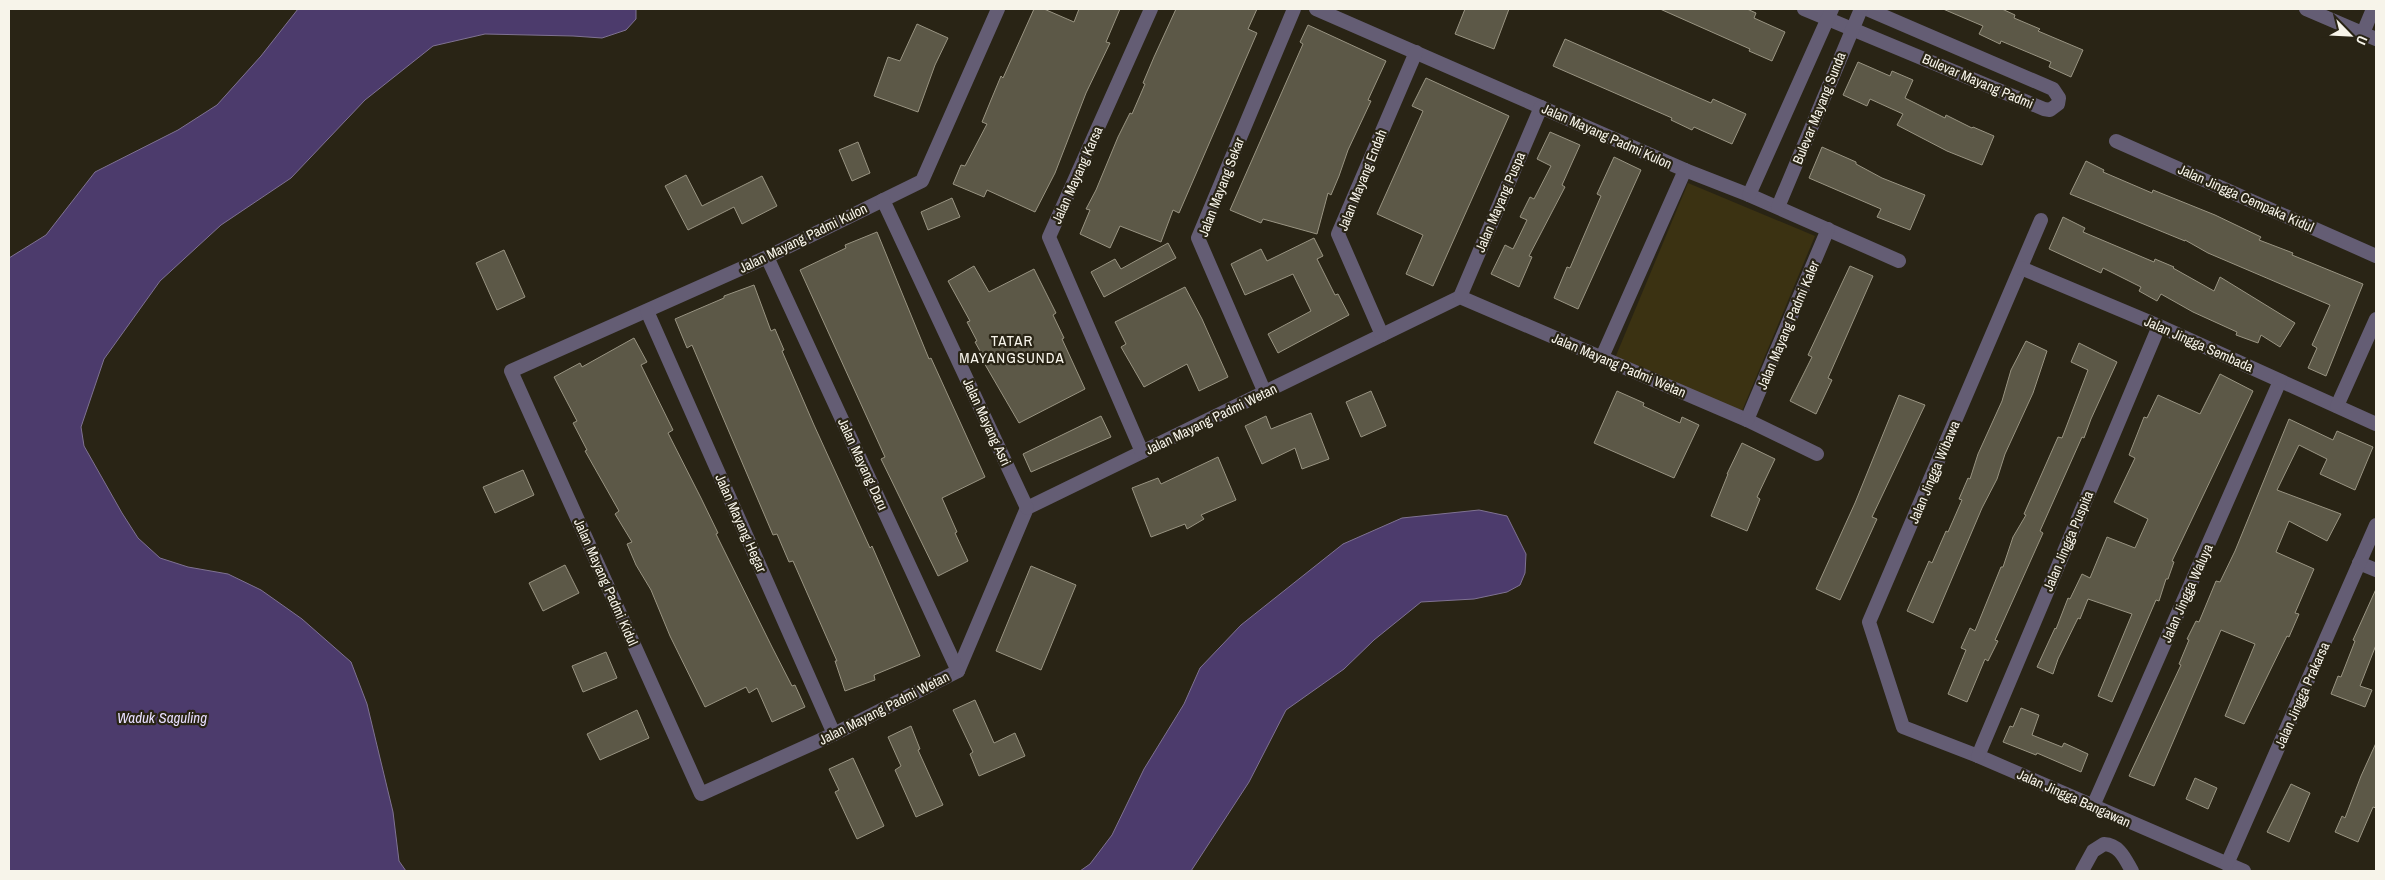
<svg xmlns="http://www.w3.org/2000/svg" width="2385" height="880" font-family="'Archivo Narrow',sans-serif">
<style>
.green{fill:#3b3212}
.water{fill:#4c3b6c;stroke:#7f7292}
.building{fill:#5c5847;stroke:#999482}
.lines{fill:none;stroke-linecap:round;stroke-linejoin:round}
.minor{stroke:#645d74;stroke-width:14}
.labels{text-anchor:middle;stroke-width:4.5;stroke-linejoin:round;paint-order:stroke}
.street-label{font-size:14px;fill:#f7f4ea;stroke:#292415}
.neighbourhood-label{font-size:15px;letter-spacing:1px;fill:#f7f4ea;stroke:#292415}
.water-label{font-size:15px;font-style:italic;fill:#e7defe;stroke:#292415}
</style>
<rect width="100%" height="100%" fill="#292415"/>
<!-- green -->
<path class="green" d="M1688,183L1815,236L1742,411L1615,358Z"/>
<!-- water -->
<g class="water">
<path d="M298,9H636V19L626,30L602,38L573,36L485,34L433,46L365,100L291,178L221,225L160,281L104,359L81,427L84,446L122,513L138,538L160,558L188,567L228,574L261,590L302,619L351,662L367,704L393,812L399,861L406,871H9V258L46,235L95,172L178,130L217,105L261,56Z"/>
<path d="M1479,510L1507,516L1526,554L1525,573L1520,585L1507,592L1474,599L1421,602L1374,640L1344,669L1286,710L1249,782L1191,871H1080L1090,864L1112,835L1144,769L1184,704L1200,668L1241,625L1343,544L1402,518Z"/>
</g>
<!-- building -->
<g class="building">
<path d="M1034,9H1044L1074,22L1079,9H1120L1106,42L1110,43L1086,93L1055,173L1035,212L987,190L984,197L953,184L961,165L965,166L987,124L982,122L991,100L1001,76L1003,78Z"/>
<path d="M1176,9H1257L1248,29L1257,33L1179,213L1173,210L1161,242L1120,226L1110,248L1080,234L1090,210L1086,209L1096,190L1118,137L1130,113L1132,114L1145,84L1143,83L1154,57Z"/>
<path d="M1465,9H1509L1494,49L1455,34Z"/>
<path d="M1660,9H1747L1756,13L1754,18L1785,32L1772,61L1749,51L1750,49Z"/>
<path d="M1943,9H2002L2015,15L2014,18L2040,29L2038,31L2083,50L2071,77L2049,67L2051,62L2001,41L2000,44L1979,34L1983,26Z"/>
<path d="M917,24L948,38L935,65L918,112L874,96L888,57L900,61Z"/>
<path d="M1308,25L1386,61L1368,100L1371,101L1348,150L1339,176L1331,195L1328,193L1317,234L1263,219L1261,223L1230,210L1303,44L1300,42Z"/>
<path d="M1565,39L1711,103L1713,99L1746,114L1732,144L1694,127L1692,130L1671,120L1672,118L1553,66Z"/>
<path d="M1858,62L1890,76L1892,71L1913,80L1905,98L1945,118L1946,115L1972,128L1973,127L1994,136L1982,165L1947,151L1897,125L1903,114L1870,99L1867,106L1843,95Z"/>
<path d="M1426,78L1509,116L1433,286L1406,274L1423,235L1377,214L1423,111L1412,106Z"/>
<path d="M1550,132L1580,145L1562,185L1565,187L1529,256L1532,257L1519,287L1491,274L1505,245L1513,249L1527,220L1520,217L1530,197L1534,199L1551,166L1537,159Z"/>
<path d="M858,142L870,173L852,181L839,150Z"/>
<path d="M1822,147L1856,162V164L1882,178L1925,195L1910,230L1877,217L1881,209L1809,178Z"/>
<path d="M1614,157L1641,170L1578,309L1554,298L1567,267L1570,268L1601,196L1597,194Z"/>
<path d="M2086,161L2104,170L2103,172L2152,193L2153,190L2215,215L2261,237L2259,240L2293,253L2292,255L2363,284L2326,376L2308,368L2317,348L2312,345L2330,305L2208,253L2185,240V241L2070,194Z"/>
<path d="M686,175L702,206L762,176L777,206L742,224L734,207L688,230L665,186Z"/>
<path d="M952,198L960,217L928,230L921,212Z"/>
<path d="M2063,217L2085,228L2083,232L2154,262L2155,259L2174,267L2173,268L2214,291L2220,277L2295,323L2280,347L2261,335L2258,343L2236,335L2237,332L2193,312L2161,294L2157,301L2139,291L2141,287L2103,268L2101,273L2049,249Z"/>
<path d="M877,232L929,359L931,358L985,477L942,498L957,532L955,533L968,561L938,576L881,459L885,457L800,270L846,248L845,245Z"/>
<path d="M1314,238L1323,256L1317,259L1335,295L1338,294L1349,315L1278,353L1268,334L1311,311L1293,274L1245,295L1231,264L1261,249L1267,261Z"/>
<path d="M1168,243L1176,258L1104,297L1091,272L1115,259L1121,269Z"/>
<path d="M504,250L525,297L497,310L476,263Z"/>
<path d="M974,266L989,292L1034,269L1056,313L1053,315L1064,338L1062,339L1085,389L1019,423L983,361L985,360L975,342L977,341L967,322L970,321L948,281Z"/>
<path d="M1850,266L1873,276L1828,378L1832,380L1816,414L1790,401L1812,357L1808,355Z"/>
<path d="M754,285L771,331L775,329L784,350L782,351L814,425L870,548L872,546L920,656L874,675L875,680L845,691L835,661H837L793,561L789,562L777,534L773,535L692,345L687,348L675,319L724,298V296Z"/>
<path d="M1185,287L1202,319L1228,377L1199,391L1187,364L1144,387L1121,347L1126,344L1115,322Z"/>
<path d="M634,338L647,362L641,365L673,430L668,433L701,498L718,533L716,534L772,647L792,686L795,685L805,707L772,722L757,688L749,693L746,687L705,707L670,636L651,590L636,565L627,544L632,542L615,514L619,511L585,451L587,450L573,423L577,421L554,377L580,363L582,367Z"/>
<path d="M2026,341L2047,351L2033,393L2005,454L1997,479L1982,508L1933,623L1907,611L1929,561L1932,563L1946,531L1948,532L1962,500L1959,499L1968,478L1970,479L1978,454L2002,401L2011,370Z"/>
<path d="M2079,343L2117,362L2091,419L2084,438L2082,437L2040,531L2043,533L1995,640L1998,641L1988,661L1985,659L1967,702L1948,694L1966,650L1961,648L1970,628L1975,631L2001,567H2003L2013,537L2026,515L2024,514L2058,437L2062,438L2088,370L2071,362Z"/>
<path d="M2220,374L2253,391L2172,561L2174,562L2168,579H2166L2159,601L2156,600L2112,702L2098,696L2132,614L2088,599L2080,619L2078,618L2058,659L2053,674L2037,667L2055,628L2056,629L2068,598L2070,599L2082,574L2090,578L2107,537L2135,548L2148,519L2114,502L2135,458L2129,455L2144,417L2147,418L2158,395L2200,414Z"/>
<path d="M1371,391L1386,426L1361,437L1346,402Z"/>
<path d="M1617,391L1644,403L1643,406L1680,423L1682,417L1699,425L1674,478L1594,443Z"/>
<path d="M1899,395L1925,405L1872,517L1877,519L1840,600L1816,589L1855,503Z"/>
<path d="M1311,413L1329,459L1302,469L1295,448L1262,464L1245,426L1266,416L1271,429Z"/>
<path d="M1101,416L1111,437L1031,472L1023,454Z"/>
<path d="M2289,419L2333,440L2337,431L2373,447L2355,490L2320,474L2327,459L2299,445L2277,490L2341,514L2327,541L2289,521L2276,552L2314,569L2295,613L2299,614L2289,637L2287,636L2244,724L2225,716L2255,644L2221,630L2154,786L2129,776L2181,665L2179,664L2189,640L2187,639L2196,621L2199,622L2216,581L2220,582L2235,551Z"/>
<path d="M1742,443L1775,459L1757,497L1760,499L1747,531L1711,516L1728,474H1727Z"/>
<path d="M1218,457L1236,500L1201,515L1204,519L1187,529L1185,524L1151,537L1132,488L1158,478L1161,484Z"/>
<path d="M523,470L534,495L495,513L483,487Z"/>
<path d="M565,565L579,593L543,611L529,583Z"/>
<path d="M1031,566L1076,585L1041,670L996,651Z"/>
<path d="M2376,589V645L2360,686L2372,690L2365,707L2331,694L2338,676L2341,677L2355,641L2353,640Z"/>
<path d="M606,652L617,678L583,692L572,666Z"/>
<path d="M975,700L994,743L1015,733L1025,756L979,776L970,754L973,752L953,710Z"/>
<path d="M2021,708L2039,715L2032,735L2062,747L2064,743L2088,754L2081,772L2037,753L2036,755L2003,742L2010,726L2013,727Z"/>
<path d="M637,710L649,738L600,760L587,734Z"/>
<path d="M911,726L920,749L918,750L943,805L916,817L895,770L901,766L888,737Z"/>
<path d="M2376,743V808L2373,807L2358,842L2335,832L2342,816L2345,818L2361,776Z"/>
<path d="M853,758L884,826L857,839L835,792L839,790L829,769Z"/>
<path d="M2195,778L2217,788L2208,809L2186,799Z"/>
<path d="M2291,784L2310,793L2289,842L2267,832Z"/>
</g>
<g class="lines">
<!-- minor -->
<g class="minor">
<path d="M998,9L922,181L767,257L511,371L701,794L834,734L958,671L1027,508L1460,297L1747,420L1817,454"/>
<path d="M1316,9L1685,170L1749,195L1899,261"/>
<path d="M1804,9L2044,109L2050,110L2058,104L2059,98L2053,89L1867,9"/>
<path d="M2306,9L2376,39"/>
<path d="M2363,33L2373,9"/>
<path d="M2116,141L2376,256"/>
<path d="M1749,195L1832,9"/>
<path d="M883,200L1027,508"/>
<path d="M1778,207L1861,9"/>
<path d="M2041,220L1869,622L1903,727L1978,756L2244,871"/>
<path d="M767,257L958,671"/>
<path d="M2021,268L2159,326L2376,424"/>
<path d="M1460,297L1541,107"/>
<path d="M647,311L834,734"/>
<path d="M1382,335L1338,234L1416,52"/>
<path d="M1602,357L1685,170"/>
<path d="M1265,393L1198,238L1294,9"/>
<path d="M2337,406L2376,319"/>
<path d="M1747,420L1828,229"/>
<path d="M1142,452L1049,237L1151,9"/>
<path d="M2359,563L2376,570"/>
<path d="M1978,756L2159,326"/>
<path d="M2093,806L2280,381"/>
<path d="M2227,864L2376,525"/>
<path d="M2082,871L2093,851L2104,844C2120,845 2125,859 2132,871"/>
</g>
</g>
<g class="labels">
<!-- street labels -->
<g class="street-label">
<text transform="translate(1978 81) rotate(23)" y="5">Bulevar Mayang Padmi</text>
<text transform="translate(1819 108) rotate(-68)" y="5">Bulevar Mayang Sunda</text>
<text transform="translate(1607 136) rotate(24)" y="5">Jalan Mayang Padmi Kulon</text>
<text transform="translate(1077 175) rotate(-66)" y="5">Jalan Mayang Karsa</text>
<text transform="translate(1362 180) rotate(-68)" y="5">Jalan Mayang Endah</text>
<text transform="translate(1221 187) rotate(-69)" y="5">Jalan Mayang Sekar</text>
<text transform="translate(2246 198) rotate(24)" y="5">Jalan Jingga Cempaka Kidul</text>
<text transform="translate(1500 202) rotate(-67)" y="5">Jalan Mayang Puspa</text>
<text transform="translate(803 238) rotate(-26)" y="5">Jalan Mayang Padmi Kulon</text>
<text transform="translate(1788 325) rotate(-67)" y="5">Jalan Mayang Padmi Kaler</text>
<text transform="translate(2199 344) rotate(24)" y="5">Jalan Jingga Sembada</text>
<text transform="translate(1619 365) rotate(23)" y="5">Jalan Mayang Padmi Wetan</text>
<text transform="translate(1211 419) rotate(-26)" y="5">Jalan Mayang Padmi Wetan</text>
<text transform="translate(987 422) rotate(65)" y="5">Jalan Mayang Asri</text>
<text transform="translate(863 464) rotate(65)" y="5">Jalan Mayang Daru</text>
<text transform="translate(1934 472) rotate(-67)" y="5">Jalan Jingga Wibawa</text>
<text transform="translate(741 523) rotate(66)" y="5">Jalan Mayang Hegar</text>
<text transform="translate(2068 541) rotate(-67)" y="5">Jalan Jingga Puspita</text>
<text transform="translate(606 582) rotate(66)" y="5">Jalan Mayang Padmi Kidul</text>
<text transform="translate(2187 593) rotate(-66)" y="5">Jalan Jingga Waluya</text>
<text transform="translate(2302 695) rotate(-66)" y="5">Jalan Jingga Prakarsa</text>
<text transform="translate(884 708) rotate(-27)" y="5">Jalan Mayang Padmi Wetan</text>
<text transform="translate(2074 798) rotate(24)" y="5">Jalan Jingga Bangawan</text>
</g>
<!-- neighbourhood labels -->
<g class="neighbourhood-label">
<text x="1012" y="346">TATAR<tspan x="1012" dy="17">MAYANGSUNDA</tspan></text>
</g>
<!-- water labels -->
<g class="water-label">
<text x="162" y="723">Waduk Saguling</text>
</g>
</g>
<!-- border -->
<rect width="2385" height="880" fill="none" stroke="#f7f4ea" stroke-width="20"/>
<!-- north arrow -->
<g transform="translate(2350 35) rotate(114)" stroke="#292415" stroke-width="4" paint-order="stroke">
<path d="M0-4L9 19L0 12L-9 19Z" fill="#f7f4ea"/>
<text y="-8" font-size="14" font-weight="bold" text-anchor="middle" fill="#f7f4ea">U</text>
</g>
</svg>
